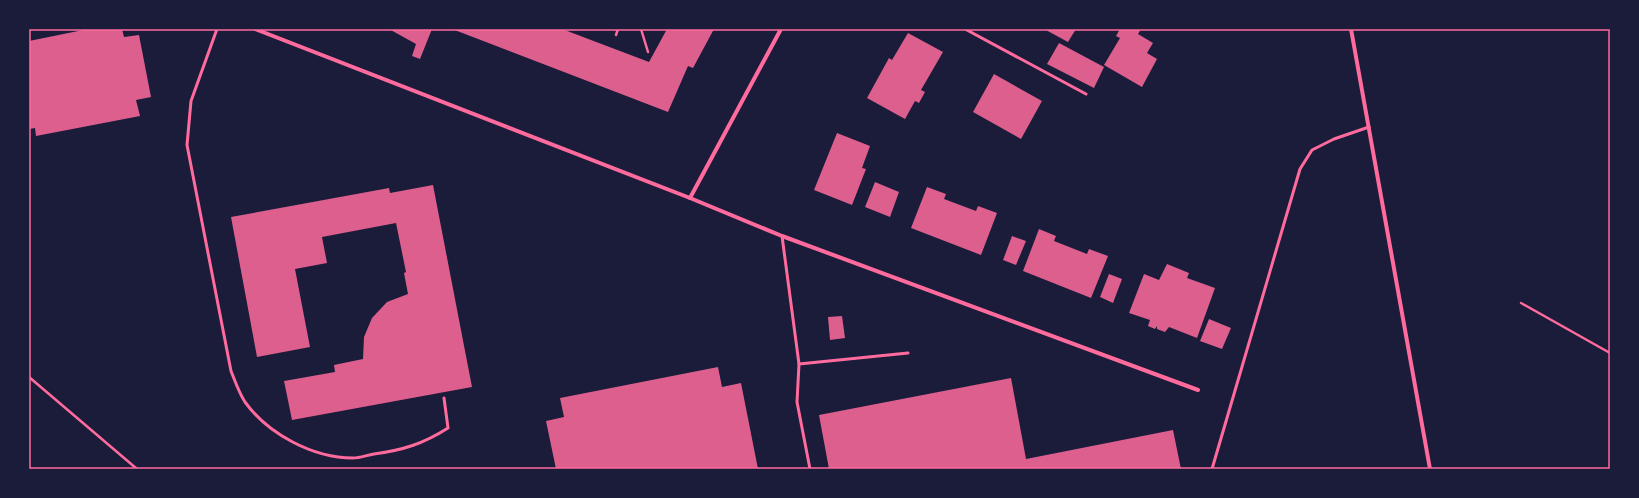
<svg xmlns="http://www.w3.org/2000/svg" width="1639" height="498" font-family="Rubik,sans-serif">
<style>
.building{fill:#dd5f8e}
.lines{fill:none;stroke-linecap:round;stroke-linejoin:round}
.path{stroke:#ff6b9d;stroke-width:2.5}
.service{stroke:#ff6b9d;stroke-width:3}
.minor{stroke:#ff6b9d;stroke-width:4}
.neatline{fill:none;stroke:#ff6b9d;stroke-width:1.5}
</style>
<rect width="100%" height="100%" fill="#1b1b3a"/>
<!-- building -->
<g class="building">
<path d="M88,29H122L124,37L139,35L151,97L136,100L140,116L36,136L35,128L29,129V41Z"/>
<path d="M389,29H432L420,59L412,56L416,44Z"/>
<path d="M452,29H562L649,62L667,29H714L693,68L688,66L668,112Z"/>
<path d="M1044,29H1076L1068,42Z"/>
<path d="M1120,29H1141L1138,34L1153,43L1147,53L1157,59L1142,87L1104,65L1120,38L1116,36Z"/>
<path d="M908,33L943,52L921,90L925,92L919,103L915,101L905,119L867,98L889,58L892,60Z"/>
<path d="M1059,43L1104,67L1094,88L1047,64Z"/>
<path d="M994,74L1042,101L1021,139L973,112Z"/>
<path d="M837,133L870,146L862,168L866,169L852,205L814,190Z"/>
<path d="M875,182L899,192L890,217L865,207Z"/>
<path d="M433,185L472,387L292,420L284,381L335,372L334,365L363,359L364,337L372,318L387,302L408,294L404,273L406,272L396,223L322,237L327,263L295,269L310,347L257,357L231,217L389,188L390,193Z"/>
<path d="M927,187L946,194L944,199L976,211L978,206L997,213L981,255L911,228Z"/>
<path d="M1039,229L1056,236L1054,241L1087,254L1089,249L1108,256L1091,298L1023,271Z"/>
<path d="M1012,236L1026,241L1016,265L1003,260Z"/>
<path d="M1167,264L1189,273L1187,278L1215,288L1197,338L1169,327L1165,332L1157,329V326L1155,329L1148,326L1150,320L1129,313L1144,274L1159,280Z"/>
<path d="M1109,274L1122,279L1113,303L1100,297Z"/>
<path d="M842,316L845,338L830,340L828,317Z"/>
<path d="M1209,319L1231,328L1222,349L1200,341Z"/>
<path d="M718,367L722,387L741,383L758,469H556L546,421L564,417L560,398Z"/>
<path d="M1011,378L1026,459L1173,430L1181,469H829L819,415Z"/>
</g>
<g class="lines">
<!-- path -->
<g class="path">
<path d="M641,29L648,52"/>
<path d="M616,35L618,29"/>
<path d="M1521,303L1610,353"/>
<path d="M29,377L137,469"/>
</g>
<!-- service -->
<g class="service">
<path d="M217,29L191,101L187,145L231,371C235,381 239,393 245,402C268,434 313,458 353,458C360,458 367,455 374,454C403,450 423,444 448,428L444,398"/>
<path d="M965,29L1086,94"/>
<path d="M782,236L799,364L797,402L810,469"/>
<path d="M799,364L908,353"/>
<path d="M1212,469L1300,169L1312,150L1334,139L1369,127"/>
</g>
<!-- minor -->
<g class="minor">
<path d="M255,29L690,198L782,236L1198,390"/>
<path d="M1351,29L1430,469"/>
<path d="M690,198L781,29"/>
</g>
</g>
<!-- border -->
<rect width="1639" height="498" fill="none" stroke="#1b1b3a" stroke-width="60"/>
<rect x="30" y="30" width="1579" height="438" class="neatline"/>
</svg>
